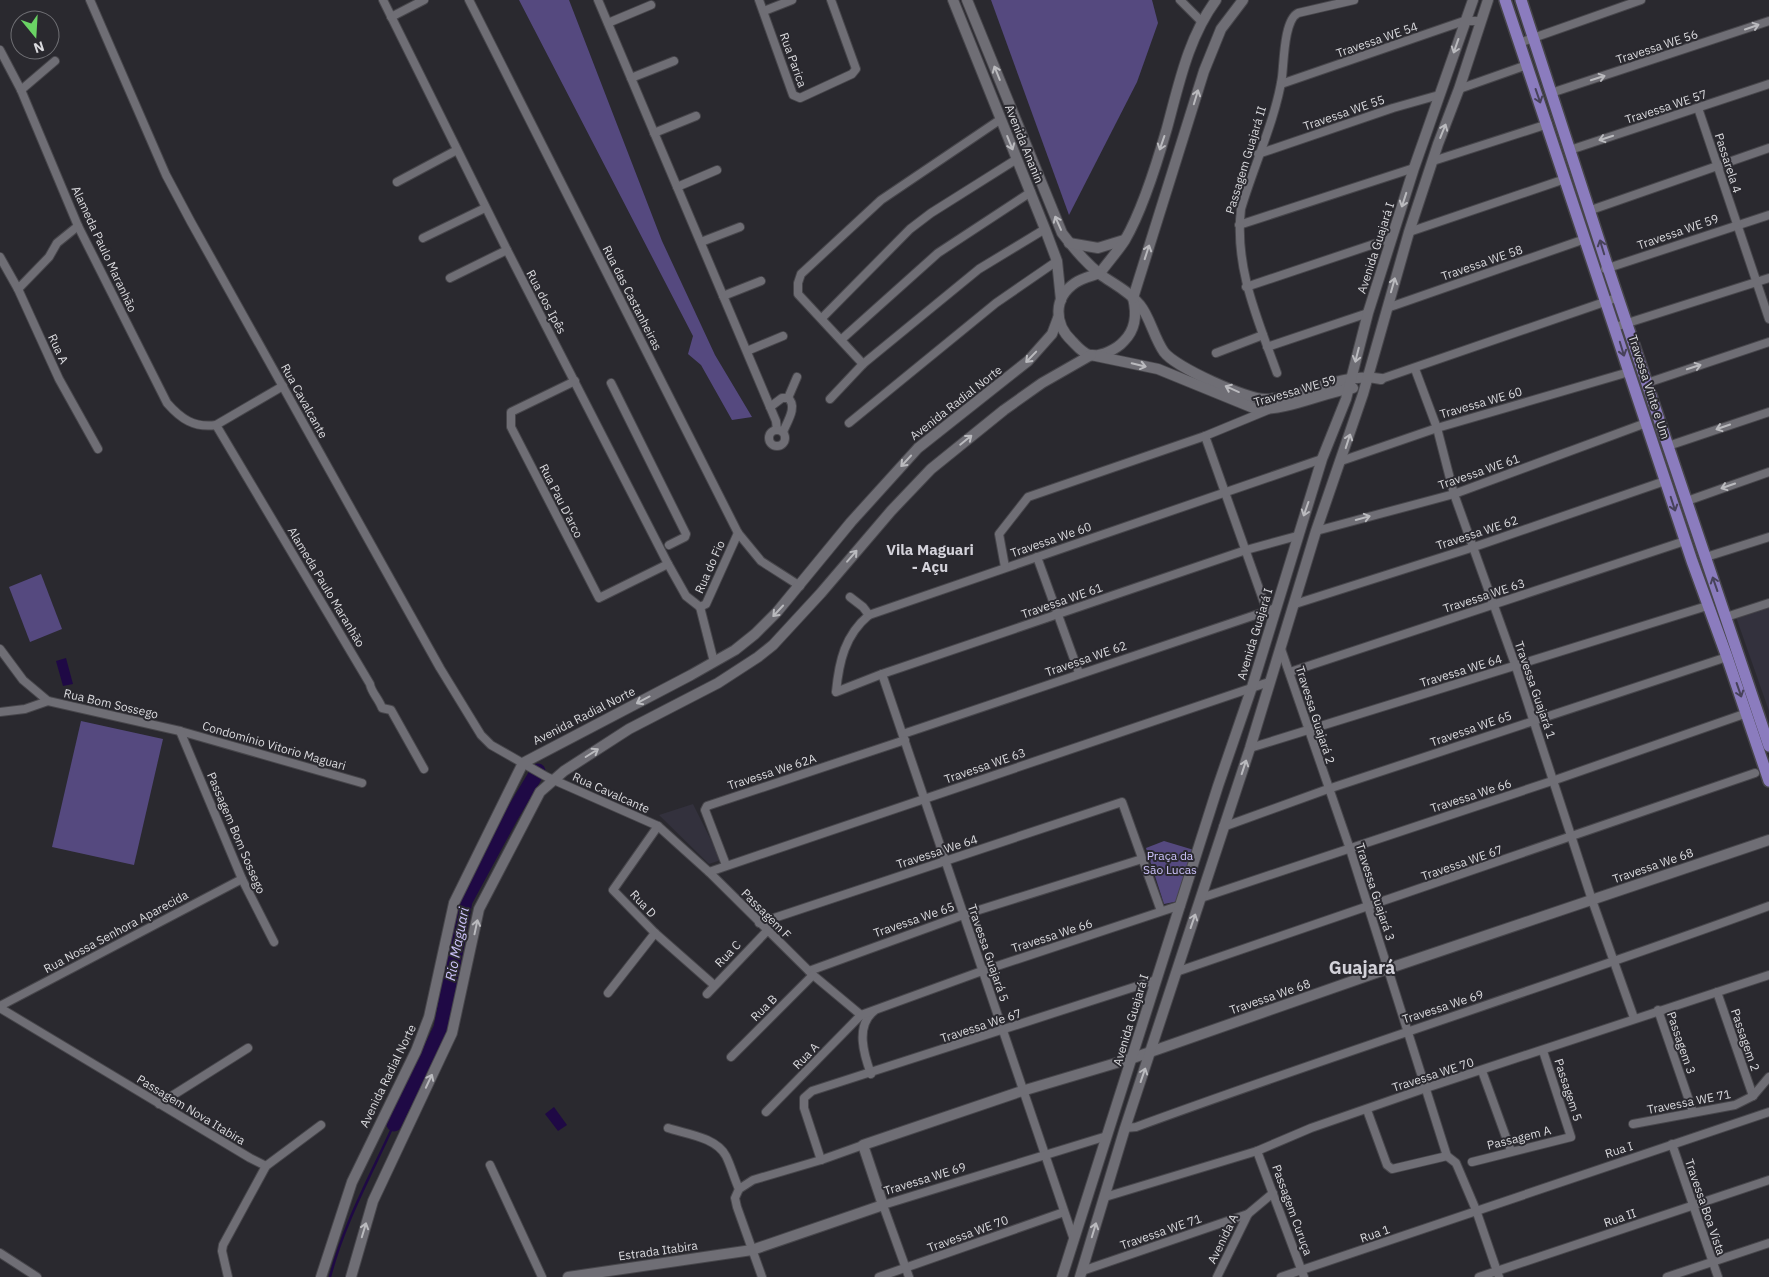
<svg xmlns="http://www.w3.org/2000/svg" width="1769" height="1277" font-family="'IBM Plex Sans',sans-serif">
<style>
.built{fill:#33313d}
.green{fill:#55497f}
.water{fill:#1f0945}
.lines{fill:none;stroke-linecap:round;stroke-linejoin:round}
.stream{stroke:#1f0945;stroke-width:2.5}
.river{stroke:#1f0945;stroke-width:15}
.street-casing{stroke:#47464b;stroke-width:10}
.secondary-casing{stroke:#47464b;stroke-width:12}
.primary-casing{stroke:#47464b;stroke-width:14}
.street{stroke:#6f6e75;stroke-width:8}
.secondary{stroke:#6f6e75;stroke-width:10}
.primary{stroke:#8b7cbe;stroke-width:11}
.oneway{stroke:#bababe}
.oneway2{stroke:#47425a}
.labels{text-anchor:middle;stroke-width:4;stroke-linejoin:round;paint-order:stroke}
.street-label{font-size:12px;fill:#dadade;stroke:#2a292f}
.park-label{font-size:12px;fill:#cec4fd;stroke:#2a292f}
.water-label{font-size:14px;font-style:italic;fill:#cec4fd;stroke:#2a292f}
.quarter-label{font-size:15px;font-weight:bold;fill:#d4d3db;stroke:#2a292f}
.district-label{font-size:18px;font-weight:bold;fill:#d4d3db;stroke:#2a292f}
</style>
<rect width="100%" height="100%" fill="#2a292f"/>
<!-- built -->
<g class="built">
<path d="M1769,606V711L1736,617Z"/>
<path d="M693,804L721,860L709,864L659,815Z"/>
</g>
<!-- green -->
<g class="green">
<path d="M519,0H569L662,241L715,355L752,417L732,420L701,365L688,354L693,336Z"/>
<path d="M991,0H1152L1158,23L1137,82L1069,215Z"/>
<path d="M41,574L62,629L30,642L9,587Z"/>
<path d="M81,721L163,739L134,865L52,847Z"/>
<path d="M1164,841L1194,850L1179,901L1164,904L1146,848Z"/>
</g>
<!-- water -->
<g class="water">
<path d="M66,658L73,684L63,686L56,661Z"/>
<path d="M554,1107L567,1125L558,1131L545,1114Z"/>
</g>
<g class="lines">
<!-- stream -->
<path class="stream" d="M330,1277C344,1223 371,1175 394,1124"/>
<!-- river -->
<path class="river" d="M394,1124L441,1028L465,901L511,816L538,771"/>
<!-- street casing -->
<g class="street-casing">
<g id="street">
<path d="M90,0L166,175L191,222L440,668L481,735L491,745L547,777L658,826L709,872L813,975L861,1015"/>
<path d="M383,0L507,250L668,564L686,596L700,607"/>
<path d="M469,0L738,533L761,561L800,586"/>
<path d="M598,0L776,421L777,430"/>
<path d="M759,0L793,95L800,98L852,74L856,69L831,0"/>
<path d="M1180,0L1201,21"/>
<path d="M764,11L792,0"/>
<path d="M391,17L424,0"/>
<path d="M608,23L651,5"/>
<path d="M1519,43L1641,0"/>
<path d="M0,50L21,90L78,226L167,403C181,419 194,428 216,425L283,386"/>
<path d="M631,78L674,61"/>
<path d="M1281,84L1464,21H1481"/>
<path d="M1459,89L1527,65"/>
<path d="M21,90L55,61"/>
<path d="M1551,93L1769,21"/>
<path d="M1698,108L1769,319"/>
<path d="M654,133L696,116"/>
<path d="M1570,150L1769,84"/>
<path d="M1258,154L1393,108L1439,95"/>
<path d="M1433,161L1548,124"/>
<path d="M397,182L457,150"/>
<path d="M677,187L717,170"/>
<path d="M1591,210L1769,148"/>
<path d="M1239,225L1414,168"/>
<path d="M1409,232L1565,179"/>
<path d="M423,238L485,208"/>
<path d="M701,242L740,227"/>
<path d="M0,257L18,289L59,379L98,449"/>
<path d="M1605,269L1769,215"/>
<path d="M450,278L507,250"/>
<path d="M1246,287L1392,238"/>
<path d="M18,289L49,257L57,243L78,226"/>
<path d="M723,296L761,281"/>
<path d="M1387,308L1585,239"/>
<path d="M822,318L910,229L931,213L1017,159"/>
<path d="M1615,327L1769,278"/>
<path d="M842,339L938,253L1031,192"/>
<path d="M1267,347L1368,313"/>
<path d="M747,351L783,336"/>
<path d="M1216,353L1263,335"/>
<path d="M863,364L798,294V283L801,274L881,200L1001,119"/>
<path d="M1415,369L1437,428L1454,494L1516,667L1592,900L1634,1018"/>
<path d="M1277,373C1258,320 1234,267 1241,209C1253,168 1276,118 1282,77C1284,61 1284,20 1298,13L1354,0"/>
<path d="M1381,379L1619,297"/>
<path d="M575,381L511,412V427L599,598L668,564"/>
<path d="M611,383L686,534L685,537L669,545"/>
<path d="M1647,383L1769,342"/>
<path d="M788,398L797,377"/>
<path d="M830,399L863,364L979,269L1045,229"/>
<path d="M770,407L782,398H788C798,406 787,422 783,432"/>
<path d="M849,423L996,303L1057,261"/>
<path d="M216,425L370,684C371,692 379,699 382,708L391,710L424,769"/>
<circle cx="777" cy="438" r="8"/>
<path d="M1205,436L1267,611"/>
<path d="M1668,446L1769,412"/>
<path d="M1341,461L1437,428L1629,372"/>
<path d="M1687,501L1769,472"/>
<path d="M1316,531L1454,494L1646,423"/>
<path d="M1297,536L1246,550L882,674L836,692C839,661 845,635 869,615L1322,459"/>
<path d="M1037,557L1079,673"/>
<path d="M1706,557L1769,537"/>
<path d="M1005,567L999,534L1028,497L1205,436L1268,410"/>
<path d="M850,597L863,607L869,615"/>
<path d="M1295,604L1474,547L1665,481"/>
<path d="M700,607L706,604L738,533"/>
<path d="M700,607L714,662"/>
<path d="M1726,617L1769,603"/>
<path d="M0,649L23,680L48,701L180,731L362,783"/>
<path d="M1281,649L1350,849L1447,1156L1456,1163L1476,1210L1499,1277"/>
<path d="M1290,672L1685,541"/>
<path d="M882,674L1074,1240"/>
<path d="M0,712L25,709L48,701"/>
<path d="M180,731L242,879L274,942"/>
<path d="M903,734L1276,608"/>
<path d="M1250,748L1707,606"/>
<path d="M658,826L613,890L655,933L714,985"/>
<path d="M1223,827L1328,789L1727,657"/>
<path d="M726,865L705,810L707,806L905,740"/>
<path d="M709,872L1269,682"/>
<path d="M1201,898L1555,780L1747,713"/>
<path d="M759,923L1122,802L1161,911"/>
<path d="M809,971L963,915L1142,859"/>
<path d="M1176,972L1755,773"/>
<path d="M1717,992L1753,1096"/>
<path d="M608,993L655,933"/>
<path d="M707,994L767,931"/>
<path d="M0,1006L242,879"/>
<path d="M0,1008L250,1158L266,1166"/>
<path d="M1658,1010L1693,1112"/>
<path d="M731,1057L813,975"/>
<path d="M1482,1071L1511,1151"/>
<path d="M871,1074C864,1055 855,1026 874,1011"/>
<path d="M159,1104L248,1048"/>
<path d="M1367,1110L1387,1165L1392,1169L1447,1156"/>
<path d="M766,1112L861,1015L982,971L1181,905"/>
<path d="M1633,1124L1735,1105L1753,1096L1769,1077"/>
<path d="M668,1128C686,1134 716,1137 726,1156C731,1166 734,1178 739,1189L735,1198L737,1207L762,1277"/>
<path d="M1125,1128L1136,1127C1346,1050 1559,983 1769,906"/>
<path d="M1672,1144L1718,1277"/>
<path d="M1257,1151L1304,1277"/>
<path d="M821,1160L804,1108V1098L812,1091L1156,980"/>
<path d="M1472,1162L1571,1137L1543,1051"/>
<path d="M490,1165L542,1277"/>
<path d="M739,1189L753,1180L821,1160L863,1145"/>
<path d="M1105,1197L1257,1151L1311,1128L1426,1088L1769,975"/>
<path d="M0,1253L37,1277"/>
<path d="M1082,1271L1248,1214"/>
<path d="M228,1277L222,1251L223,1245L266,1166L321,1125"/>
<path d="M879,1277L1064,1212"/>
<path d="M909,1277L883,1205L1107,1136"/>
<path d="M1217,1277L1248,1214L1273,1193"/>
<path d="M1281,1277L1769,1112"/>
<path d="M1479,1277L1769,1180"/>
<path d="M1667,1277L1769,1243"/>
</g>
</g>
<!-- secondary casing -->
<g class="secondary-casing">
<g id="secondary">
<path d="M953,0L1045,229L1057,261L1061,300"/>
<path d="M967,0L1062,233C1074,249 1086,263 1101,275C1114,284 1130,292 1140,305C1150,317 1154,338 1164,352C1175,367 1248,400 1266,399C1306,398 1340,371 1381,379"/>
<path d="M1069,243L1098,248L1124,240"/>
<path d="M1100,273C1108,262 1118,251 1125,240C1143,209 1157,163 1167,128C1179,84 1188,38 1216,0"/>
<path d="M1100,273C1092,276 1082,278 1075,283C1053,298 1054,324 1072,341C1077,346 1082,353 1090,355C1101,357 1117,349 1124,341C1136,329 1137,314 1133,298"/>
<path d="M1133,298L1204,71L1221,29L1243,0"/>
<path d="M1091,355L1158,369L1256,409C1290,410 1320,393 1353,388"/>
<path d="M321,1277L352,1182L416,1051L429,1017L454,903L523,763L691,675L735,650L755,634L777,612L851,522L918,448L1028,361L1052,334L1058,318"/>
<path d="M351,1277L373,1201L452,1033L479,909L540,792L564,771L629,729L718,683L758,657L773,645L821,593L891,511L931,469L1004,410L1042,383L1091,355"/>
<path d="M568,1277L752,1250L883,1205L863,1145L1022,1091L1133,1058L1387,969L1769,840"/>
<path d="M1062,1277L1218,786L1252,687L1322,459L1346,399L1368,313L1414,168L1473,0"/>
<path d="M1080,1277L1125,1128L1250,748L1316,531L1363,394L1409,232L1438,144L1459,89L1488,0"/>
</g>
</g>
<!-- primary casing -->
<g class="primary-casing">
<g id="primary">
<path d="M1505,0L1692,561L1727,657L1769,781"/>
<path d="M1521,0L1608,268L1769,746"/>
</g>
</g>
<!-- street -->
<use href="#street" class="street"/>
<!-- secondary -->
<use href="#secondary" class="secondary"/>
<!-- primary -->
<use href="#primary" class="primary"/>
</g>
<!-- one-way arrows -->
<defs><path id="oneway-shaft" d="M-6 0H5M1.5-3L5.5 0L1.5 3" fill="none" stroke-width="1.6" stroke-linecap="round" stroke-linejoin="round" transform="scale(1.25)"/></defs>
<g class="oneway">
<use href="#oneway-shaft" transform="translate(1752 27) rotate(-19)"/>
<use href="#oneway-shaft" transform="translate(1456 46) rotate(109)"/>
<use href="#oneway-shaft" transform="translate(997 73) rotate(-112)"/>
<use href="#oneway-shaft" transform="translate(1598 78) rotate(-18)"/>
<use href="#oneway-shaft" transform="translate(1196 97) rotate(-73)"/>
<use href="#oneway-shaft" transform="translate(1443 131) rotate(-68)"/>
<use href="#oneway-shaft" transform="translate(1606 138) rotate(162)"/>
<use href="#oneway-shaft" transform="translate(1010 143) rotate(68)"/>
<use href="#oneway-shaft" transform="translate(1162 143) rotate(109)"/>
<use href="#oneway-shaft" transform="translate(1404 200) rotate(108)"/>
<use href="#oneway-shaft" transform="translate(1058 223) rotate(-114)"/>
<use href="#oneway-shaft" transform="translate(1147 252) rotate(-72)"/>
<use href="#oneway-shaft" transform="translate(1393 285) rotate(-74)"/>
<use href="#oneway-shaft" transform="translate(1357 355) rotate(104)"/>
<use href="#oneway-shaft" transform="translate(1031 357) rotate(134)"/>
<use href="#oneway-shaft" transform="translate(1139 365) rotate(13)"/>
<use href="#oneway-shaft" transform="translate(1694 367) rotate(-18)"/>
<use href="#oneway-shaft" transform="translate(1232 389) rotate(-156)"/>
<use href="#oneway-shaft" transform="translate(1723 427) rotate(161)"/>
<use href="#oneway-shaft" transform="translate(966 440) rotate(-39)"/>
<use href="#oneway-shaft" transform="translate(1348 441) rotate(-72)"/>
<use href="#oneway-shaft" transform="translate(906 461) rotate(133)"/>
<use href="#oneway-shaft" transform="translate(1728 486) rotate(161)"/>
<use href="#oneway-shaft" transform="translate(1306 509) rotate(109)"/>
<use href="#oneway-shaft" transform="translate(1363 518) rotate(-15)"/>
<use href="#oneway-shaft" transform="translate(852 556) rotate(-49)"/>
<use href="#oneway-shaft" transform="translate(778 611) rotate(133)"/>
<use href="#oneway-shaft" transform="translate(643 700) rotate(152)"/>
<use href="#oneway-shaft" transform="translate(592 753) rotate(-32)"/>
<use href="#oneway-shaft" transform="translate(1244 767) rotate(-72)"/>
<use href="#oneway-shaft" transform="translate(1193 921) rotate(-71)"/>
<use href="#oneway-shaft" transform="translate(476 927) rotate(-78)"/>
<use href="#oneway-shaft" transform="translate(1143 1075) rotate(-71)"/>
<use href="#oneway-shaft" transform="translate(429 1081) rotate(-65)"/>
<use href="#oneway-shaft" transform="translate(364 1230) rotate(-73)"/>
<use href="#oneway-shaft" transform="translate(1094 1230) rotate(-73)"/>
</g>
<g class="oneway2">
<use href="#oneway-shaft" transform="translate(1538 96) rotate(71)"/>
<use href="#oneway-shaft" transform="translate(1602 247) rotate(-107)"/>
<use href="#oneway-shaft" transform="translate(1622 349) rotate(73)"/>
<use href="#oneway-shaft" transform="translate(1673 504) rotate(72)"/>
<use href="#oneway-shaft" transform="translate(1715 584) rotate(-109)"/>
<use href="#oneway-shaft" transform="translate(1739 690) rotate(71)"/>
</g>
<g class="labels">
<!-- street labels -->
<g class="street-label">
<text transform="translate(1377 40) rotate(-19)" y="4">Travessa WE 54</text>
<text transform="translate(1657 47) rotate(-18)" y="4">Travessa WE 56</text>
<text transform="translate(793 60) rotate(70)" y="4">Rua Parica</text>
<text transform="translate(1666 107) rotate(-18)" y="4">Travessa WE 57</text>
<text transform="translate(1344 113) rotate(-19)" y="4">Travessa WE 55</text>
<text transform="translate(1024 144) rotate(68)" y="4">Avenida Ananin</text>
<text transform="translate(1246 160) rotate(-73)" y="4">Passagem Guajará II</text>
<text transform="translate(1728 163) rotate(72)" y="4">Passarela 4</text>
<text transform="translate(1678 232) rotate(-19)" y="4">Travessa WE 59</text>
<text transform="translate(1376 248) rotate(-72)" y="4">Avenida Guajará I</text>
<text transform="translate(104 249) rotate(65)" y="4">Alameda Paulo Maranhão</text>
<text transform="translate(1482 263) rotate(-19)" y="4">Travessa WE 58</text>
<text transform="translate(632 298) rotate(63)" y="4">Rua das Castanheiras</text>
<text transform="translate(546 302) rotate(62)" y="4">Rua dos Ipês</text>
<text transform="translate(58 349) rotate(65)" y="4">Rua A</text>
<text transform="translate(1649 387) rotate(72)" y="4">Travessa Vinte e Um</text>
<text transform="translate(1295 391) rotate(-16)" y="4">Travessa WE 59</text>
<text transform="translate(304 401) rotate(61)" y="4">Rua Cavalcante</text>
<text transform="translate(956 403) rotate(-38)" y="4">Avenida Radial Norte</text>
<text transform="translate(1481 403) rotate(-16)" y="4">Travessa WE 60</text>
<text transform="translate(1479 472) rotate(-19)" y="4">Travessa WE 61</text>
<text transform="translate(561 501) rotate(63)" y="4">Rua Pau D'arco</text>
<text transform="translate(1477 533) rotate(-18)" y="4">Travessa WE 62</text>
<text transform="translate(1051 540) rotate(-19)" y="4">Travessa We 60</text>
<text transform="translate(710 567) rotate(-66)" y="4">Rua do Fio</text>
<text transform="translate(326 587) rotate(59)" y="4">Alameda Paulo Maranhão</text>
<text transform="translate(1484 596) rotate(-18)" y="4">Travessa WE 63</text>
<text transform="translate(1062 601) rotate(-19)" y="4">Travessa WE 61</text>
<text transform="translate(1255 634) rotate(-73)" y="4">Avenida Guajará I</text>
<text transform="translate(1086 659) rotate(-19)" y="4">Travessa WE 62</text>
<text transform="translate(1461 671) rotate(-17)" y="4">Travessa WE 64</text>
<text transform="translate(1535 690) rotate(71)" y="4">Travessa Guajará 1</text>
<text transform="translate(111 704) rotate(13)" y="4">Rua Bom Sossego</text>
<text transform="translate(1315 715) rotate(72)" y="4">Travessa Guajará 2</text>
<text transform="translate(584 716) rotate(-27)" y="4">Avenida Radial Norte</text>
<text transform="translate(1471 729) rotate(-19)" y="4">Travessa WE 65</text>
<text transform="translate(274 746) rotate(16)" y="4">Condomínio Vitorio Maguari</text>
<text transform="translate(985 766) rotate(-19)" y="4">Travessa WE 63</text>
<text transform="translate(772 772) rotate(-18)" y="4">Travessa We 62A</text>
<text transform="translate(611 793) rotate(24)" y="4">Rua Cavalcante</text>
<text transform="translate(1471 796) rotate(-18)" y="4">Travessa We 66</text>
<text transform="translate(236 833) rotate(67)" y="4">Passagem Bom Sossego</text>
<text transform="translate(937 852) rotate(-18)" y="4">Travessa We 64</text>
<text transform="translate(1462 863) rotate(-19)" y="4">Travessa WE 67</text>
<text transform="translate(1653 866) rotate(-19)" y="4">Travessa We 68</text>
<text transform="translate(1375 892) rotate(72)" y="4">Travessa Guajará 3</text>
<text transform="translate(643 904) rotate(47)" y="4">Rua D</text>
<text transform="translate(766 914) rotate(45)" y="4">Passagem F</text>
<text transform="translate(914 920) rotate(-19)" y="4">Travessa We 65</text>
<text transform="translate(116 932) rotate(-28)" y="4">Rua Nossa Senhora Aparecida</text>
<text transform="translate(1052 936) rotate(-18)" y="4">Travessa We 66</text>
<text transform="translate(988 953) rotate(71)" y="4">Travessa Guajará 5</text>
<text transform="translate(728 954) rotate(-46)" y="4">Rua C</text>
<text transform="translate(1270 997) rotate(-19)" y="4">Travessa We 68</text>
<text transform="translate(1443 1007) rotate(-18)" y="4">Travessa We 69</text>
<text transform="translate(764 1008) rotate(-45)" y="4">Rua B</text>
<text transform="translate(1131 1020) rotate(-73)" y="4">Avenida Guajará I</text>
<text transform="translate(981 1026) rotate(-18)" y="4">Travessa We 67</text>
<text transform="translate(1745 1040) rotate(71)" y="4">Passagem 2</text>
<text transform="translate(1681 1043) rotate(71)" y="4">Passagem 3</text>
<text transform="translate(806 1056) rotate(-46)" y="4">Rua A</text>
<text transform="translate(1433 1075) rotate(-18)" y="4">Travessa WE 70</text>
<text transform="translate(388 1076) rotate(-64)" y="4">Avenida Radial Norte</text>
<text transform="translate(1568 1090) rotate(72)" y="4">Passagem 5</text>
<text transform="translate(1689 1102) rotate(-11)" y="4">Travessa WE 71</text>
<text transform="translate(191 1110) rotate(31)" y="4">Passagem Nova Itabira</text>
<text transform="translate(1519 1138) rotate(-14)" y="4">Passagem A</text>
<text transform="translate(1619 1150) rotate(-18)" y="4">Rua I</text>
<text transform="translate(925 1179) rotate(-17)" y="4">Travessa WE 69</text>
<text transform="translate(1705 1207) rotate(71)" y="4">Travessa Boa Vista</text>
<text transform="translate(1292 1210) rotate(70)" y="4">Passagem Curuça</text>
<text transform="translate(1620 1218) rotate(-19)" y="4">Rua II</text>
<text transform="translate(1161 1232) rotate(-19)" y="4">Travessa WE 71</text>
<text transform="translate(968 1234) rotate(-20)" y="4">Travessa WE 70</text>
<text transform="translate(1375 1234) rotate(-19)" y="4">Rua 1</text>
<text transform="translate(1223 1239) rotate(-64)" y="4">Avenida A</text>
<text transform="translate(658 1251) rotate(-8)" y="4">Estrada Itabira</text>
</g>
<!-- park labels -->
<g class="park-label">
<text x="1170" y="860">Praça da<tspan x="1170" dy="14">São Lucas</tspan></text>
</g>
<!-- water labels -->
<g class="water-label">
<text transform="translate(457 944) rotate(-79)" y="5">Rio Maguari</text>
</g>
<!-- quarter labels -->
<g class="quarter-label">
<text x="930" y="555">Vila Maguari<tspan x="930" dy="17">- Açu</tspan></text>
</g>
<!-- district labels -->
<g class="district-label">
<text x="1362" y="974">Guajará</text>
</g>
</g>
<!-- north arrow -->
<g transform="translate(35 35) rotate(162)"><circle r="24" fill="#2a292f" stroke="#707075"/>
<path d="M0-4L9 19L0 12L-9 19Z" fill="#6ad364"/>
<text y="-8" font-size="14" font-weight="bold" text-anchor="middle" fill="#dadade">N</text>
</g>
</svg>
